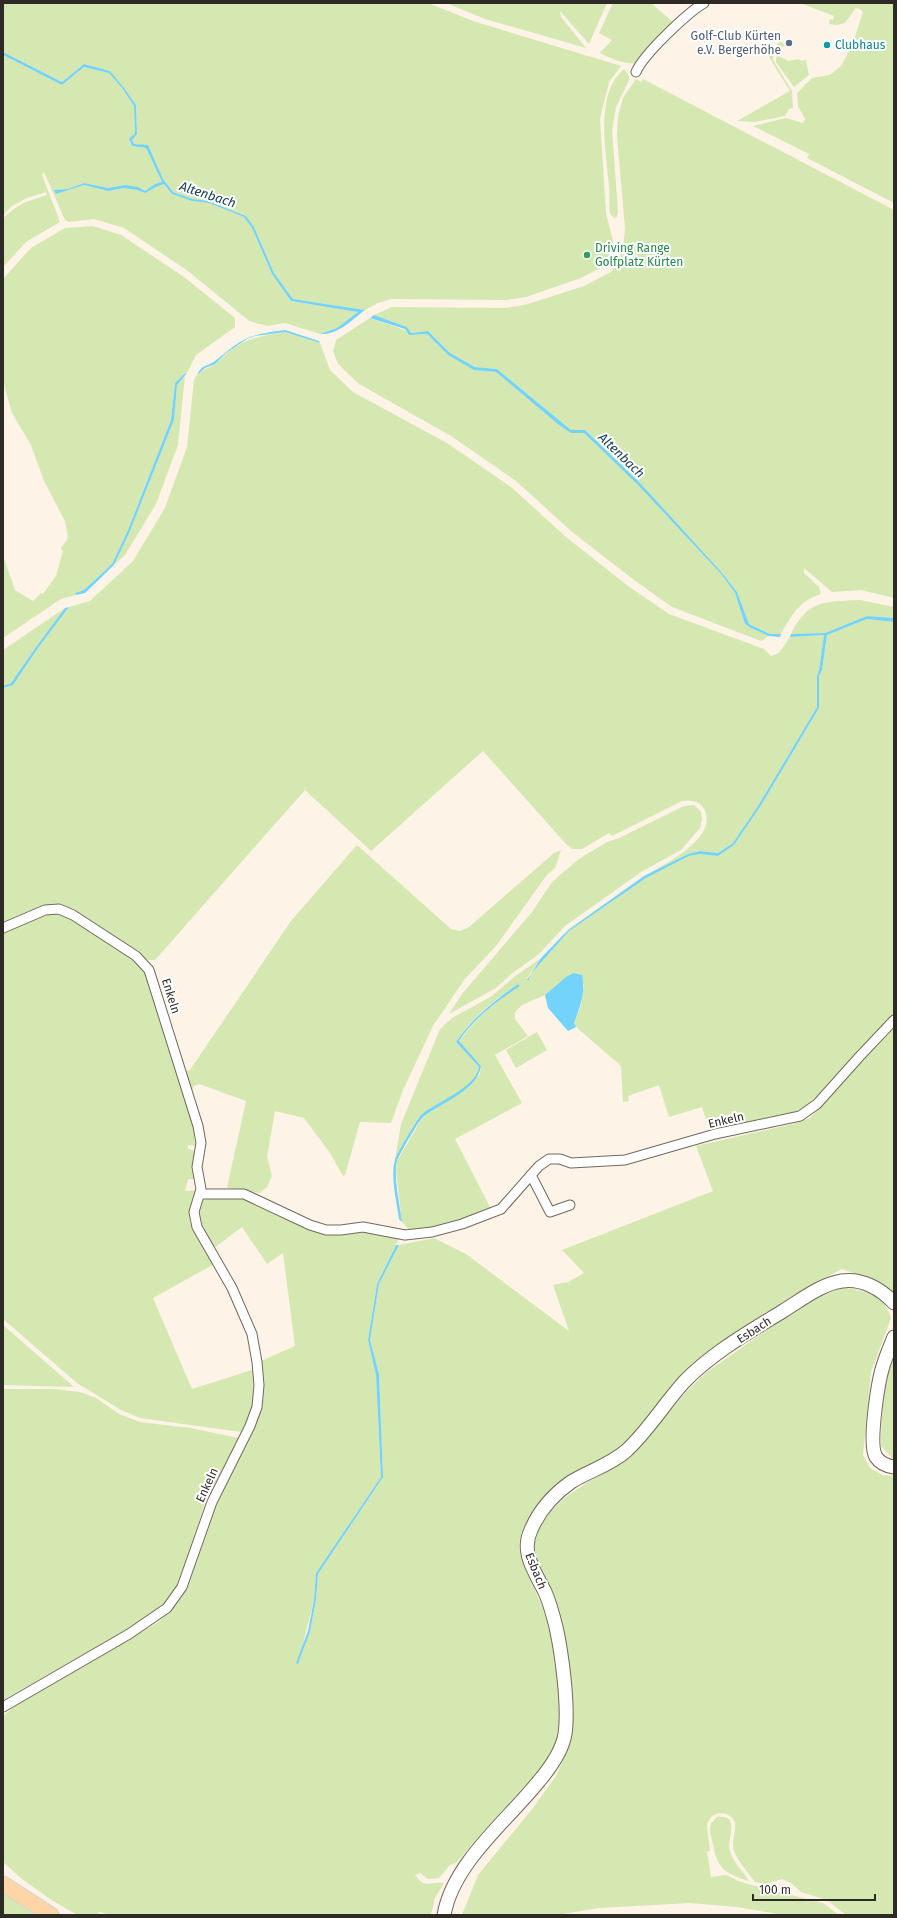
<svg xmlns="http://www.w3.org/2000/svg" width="897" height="1918" font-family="'Fira Sans',sans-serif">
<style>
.green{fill:#d5e8b1}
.water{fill:#73d3fa}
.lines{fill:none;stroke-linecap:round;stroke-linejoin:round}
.street-casing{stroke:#71695d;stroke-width:11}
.secondary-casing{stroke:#71695d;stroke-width:15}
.primary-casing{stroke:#d5d5d4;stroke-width:17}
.street{stroke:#fff;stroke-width:9}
.secondary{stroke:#fff;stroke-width:13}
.primary{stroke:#fdd5a7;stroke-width:15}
.service-dot{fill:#5c6f8a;stroke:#fff;stroke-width:1.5}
.culture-dot{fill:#0f9aa8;stroke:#fff;stroke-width:1.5}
.leisure-dot{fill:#2e9e5b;stroke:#fff;stroke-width:1.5}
.labels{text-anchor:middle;stroke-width:4;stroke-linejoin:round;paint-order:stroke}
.service-label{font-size:12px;fill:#4e5e75;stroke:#fff;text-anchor:end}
.culture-label{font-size:12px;fill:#0d838f;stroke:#fff;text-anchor:start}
.leisure-label{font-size:12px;fill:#27864d;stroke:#fff;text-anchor:start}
.street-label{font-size:12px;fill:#2e2b26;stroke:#fff}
.water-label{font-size:13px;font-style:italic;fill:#184253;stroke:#fff}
</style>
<rect width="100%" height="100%" fill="#fdf3e6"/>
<!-- green -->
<g class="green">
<path d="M3,3H428L473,21L621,66L609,82L600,119L606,213L614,245L604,266L581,278L526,297L507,300L391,299L378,303L365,310L293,299L274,273L254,227L246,216L208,201L193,199L173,192L163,179L148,146L134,144L132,140L137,134L136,105L110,71L84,64L62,82L3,52Z"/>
<path d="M446,3H607L589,44L560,11L561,17L586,48L485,19Z"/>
<path d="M613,3H651L674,23L636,63C623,65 611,58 600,53L612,40L599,33Z"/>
<path d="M800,3H894V203L807,158L809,154L753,126L786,118L803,123L805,119L798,106L797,93L812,78L830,75L841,66L852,46L863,12L860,9L856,8L845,23L837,25L829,24L830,19L833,20L834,16Z"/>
<path d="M781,41L785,45L774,54L773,60L792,91L793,108L789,109L785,116L754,122L737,121L790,91L769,57L778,50L776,45Z"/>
<path d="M3,55L62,85L84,67L109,73L122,88L134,106L135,133L129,140L132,146L146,148L162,182L155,184L145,191L125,185L108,188L84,183L68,189L55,190L56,194L84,185L108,191L124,188L137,190L145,193L156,187L164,184L172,194L192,201L209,203L244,217L252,228L272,274L291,301L359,312L337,328L320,334L285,323L267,326L249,321L188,271L124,228L94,219L69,222L65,220L44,172L42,175L60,222L26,242L3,267V218C21,202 26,202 47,195L46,192L27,198L12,206L3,215Z"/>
<path d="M778,56L789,61L798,59L802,61L806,60L809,75L794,87L776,62V58Z"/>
<path d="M624,69L629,76V80L616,107L612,130L618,211L617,217L614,218L610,213C609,201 610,189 608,176C605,145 596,92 624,69Z"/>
<path d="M636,79L641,82L643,79L894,210V598L861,590L832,592L804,568V573L819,587L821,594C800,600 791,616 781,634H770L749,624L737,592L723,574L585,430H571L497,369L475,367L450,353L428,331L410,333L407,327L374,315L392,307L507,308L528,304L584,286L611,272L623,250L625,228L617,136L618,116L623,98Z"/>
<path d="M93,226L121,235L184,277L235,318V327L196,355L187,373L184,374L175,383L171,420L128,530L112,564L84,590L75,593L76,595L61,599L3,638V556L15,590L33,601L41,593L43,594L56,576L63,551L61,548L67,540L68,536L65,521L44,481L31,445L12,413L3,381V279L31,248L65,228Z"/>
<path d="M370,318L405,330L409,335L427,334L448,355L474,369L496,372L571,433H584L639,486L722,575L735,593L745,624L751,628L769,636L761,641L672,607L634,580L571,531L516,481L451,436L359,384L338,364L333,351L336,340Z"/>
<path d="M285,332L320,343L330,370L353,392L447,443L511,487L566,537L628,586L669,614L764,649L771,656L779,653L790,637L824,635L819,670L817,676V707L758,806L733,843L718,853L700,851L688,854L644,876C663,865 717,839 705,811C701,801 692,800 682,801L612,836L609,833L582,849H572L566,844L483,751L371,851L305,790L155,960H146L139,952L60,905L3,924V688L13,685L38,648L69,607L90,601L133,561L165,508L187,447L194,380C199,370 207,369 215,364C220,361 223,356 227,353C246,338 261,336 285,332Z"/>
<path d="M185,376L178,445L156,504L125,555L114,565L130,531L174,420L177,385Z"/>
<path d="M860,600L894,607V618L867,616L825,633L791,634C808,599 825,602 860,600Z"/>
<path d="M65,608L36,647L11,683L3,686V650Z"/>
<path d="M867,619L894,622V1015L808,1105L790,1114L710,1131L702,1107L669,1117L659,1085L628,1096L629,1101L623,1102L621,1066L576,1027L574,1023L581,1005L584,984L566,977L545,995L522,1005L515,1012V1019L528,1036L495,1055L522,1103L455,1139L490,1207C466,1219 436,1231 409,1230L402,1222L396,1172L397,1161L422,1118L466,1089L480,1074L481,1066L459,1042C474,1019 497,1001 519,986L518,984C494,1000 471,1018 456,1042L479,1067C476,1088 437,1103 421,1115C414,1121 401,1150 395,1160L401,1124L440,1029L452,1018L492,996L514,977L541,958L527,978L529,980L530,975L569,931L646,878L689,856L700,854L718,856L734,845L760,807L819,708V676L822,670L827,635Z"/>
<path d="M694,805L701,812L702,819L700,828L681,850L641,872L565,926L538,955L511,974L496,988L449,1014L462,994L532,912L552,882L579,859L607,842L619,838L684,806Z"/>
<path d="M357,845L451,929L460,931L469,927L554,853L561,850L555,868L546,876L496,946L464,980L433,1026L403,1090L391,1123L360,1122L345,1175L343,1176L330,1153L304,1118L275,1111L267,1157L272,1176L267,1187L260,1193L227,1188L246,1101L199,1084L194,1086L192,1090L186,1071L190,1070L291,921Z"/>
<path d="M46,914H59L71,919L133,959L144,969L150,982L194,1127L195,1146L188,1145V1149L195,1151L192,1166L196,1179H188L185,1191L197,1190C195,1197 192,1204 190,1211C187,1229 206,1250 216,1263L153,1298L192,1389L255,1369C256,1394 254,1410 241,1432L140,1418L121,1410L77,1383L3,1319V932Z"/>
<path d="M894,1027V1292L870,1279L842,1269C806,1287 773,1308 740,1331C723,1342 706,1353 691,1366C667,1388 650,1419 626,1441C592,1474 532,1489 520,1539C515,1557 536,1589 542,1606C554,1637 567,1717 554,1747C547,1764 532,1778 520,1791C499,1815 477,1839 456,1863L450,1865L439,1878L428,1879L420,1873L415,1875C426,1890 429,1881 444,1883L435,1898L431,1915H110L99,1912L97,1915H78L72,1912L50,1899L22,1879L3,1862V1716L17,1704L157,1623L173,1609L186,1591L217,1504L258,1419L261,1361L295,1346L283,1253L267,1264L242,1227L214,1248C200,1228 182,1197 222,1196C234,1196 244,1197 255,1201C275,1209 294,1221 313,1231L319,1232L379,1233L399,1238L377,1284L368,1340L376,1375L381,1477L316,1573L314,1600L298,1664L310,1632L316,1600L318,1574L383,1477L379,1374L370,1340L379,1284L399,1245L434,1238L466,1254L569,1331L553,1285L568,1282L584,1273L562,1250L713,1191L696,1146L793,1124L810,1118Z"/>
<path d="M537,1032L547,1050L516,1068L506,1050Z"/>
<path d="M843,1288C863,1289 886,1297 891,1318L871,1372L863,1455L870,1468L882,1475L894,1476V1915H846L827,1900L801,1892L791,1883L782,1879L766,1884L755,1882C748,1872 738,1862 734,1851C729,1838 744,1821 726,1814C722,1813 717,1813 714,1815C710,1817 708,1821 707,1825L710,1852L707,1851L711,1877L726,1875L738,1881L755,1886L823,1903L839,1915H784L737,1907L690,1903L599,1908L557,1915H462L478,1875L533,1808L556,1776L565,1756L571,1735L557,1607L548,1582L536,1558L534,1542L541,1525L551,1511L564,1498L588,1482L623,1463L688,1390L707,1372L784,1318L821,1296Z"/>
<path d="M3,1325L74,1387L3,1385Z"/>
<path d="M894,1352V1460L881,1446C881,1414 884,1383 894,1352Z"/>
<path d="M3,1389H54L80,1392L96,1398L119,1414L140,1422L190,1428L239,1438L206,1500L178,1585L162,1606L126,1630L3,1700Z"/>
<path d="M717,1817C742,1814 726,1840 730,1851C733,1862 743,1871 749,1881C726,1874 717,1869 713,1844C711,1837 709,1830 711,1823Z"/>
<path d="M3,1893L6,1895L35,1915H3Z"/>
</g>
<!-- water -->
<g class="water">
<path d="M3,52L62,82L84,64L110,71L124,88L136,105L137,134L132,140L134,144L148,145L163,179L173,192L193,199L208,201L246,216L254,227L274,273L293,299L365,310C352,320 338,335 320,334L337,328L358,312L291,301L272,274L252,228L244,217L209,203L192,201L172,194L164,184L156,187L145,193L137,190L124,188L108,191L84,185L56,194L54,190L68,189L84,183L108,188L125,185L138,187L145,191L155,184L162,182L146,148L132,146L129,139L135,133L134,106L122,88L109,73L84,67L62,85L3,55Z"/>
<path d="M374,315L407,327L411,333L428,331L450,353L475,367L497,369L571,430H585L641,484L723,574L737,592L749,624L770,634H781L780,637L769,636L751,628L745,624L735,593L722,575L639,486L584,433H571L559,425L496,372L474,370L448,355L427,334L409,335L405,329L370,318Z"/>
<path d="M285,330L319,341L320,343L285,332L255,336L247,339L226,353L215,364L205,368L197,375C202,364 207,367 215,361C244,337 248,335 285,330Z"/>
<path d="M187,373L177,385L174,420L130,531L114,565L85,593L76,595L75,593L84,590L112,564L128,530L171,420L175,383L184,374Z"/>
<path d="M69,607L38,648L13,685L3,688V686L11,683L36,647L65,608Z"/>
<path d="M867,616L894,618V622L867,619L827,635L822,670L819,676V708L760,807L734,845L718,856L700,854L689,856L646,878L569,931L530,975L529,980H527L541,958L568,930L644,876L688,854L700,851L718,853L733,843L758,806L817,707V676L819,670L824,635L790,637L791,634L825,633Z"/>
<path d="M574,973L582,975C586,992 580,1007 574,1023L576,1027L568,1031L548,1008L545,995L566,977Z"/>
<path d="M518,984L520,986C497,1001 474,1018 459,1041L481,1066C478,1090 441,1103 423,1117C419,1120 399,1155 397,1161C393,1177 400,1205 402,1222L399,1219C397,1203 390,1176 395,1160C396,1155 417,1119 421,1115C436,1102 476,1088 479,1067L456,1042C472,1018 495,1000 518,984Z"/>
<path d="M396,1245H399L379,1284L370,1340L379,1374L383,1477L318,1574L316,1600L310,1632L298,1664L296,1663L308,1631L314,1600L316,1573L381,1477L376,1375L368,1340L377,1284Z"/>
</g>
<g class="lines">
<!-- street casing -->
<g class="street-casing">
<g id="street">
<path d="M636,72C643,55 687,13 704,3"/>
<path d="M3,928L45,910L59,909L73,915L136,956L149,970L198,1126L201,1143L197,1167L201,1189L194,1212L197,1227L232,1288L252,1334L257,1362L259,1385L257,1407L250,1426L212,1502L182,1587L167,1608L129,1634L3,1707"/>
<path d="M531,1175L550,1212L570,1205"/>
<path d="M200,1194H244L310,1225L326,1230H341L363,1227L405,1235L432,1232L462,1224L501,1209L539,1166L549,1159H560L571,1163L625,1160L715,1134L800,1116L817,1104L860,1056L894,1020"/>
</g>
</g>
<!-- secondary casing -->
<g class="secondary-casing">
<g id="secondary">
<path d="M894,1337C890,1347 886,1356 883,1366C878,1382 868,1445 876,1457C880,1463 887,1466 894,1467"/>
<path d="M444,1915C453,1863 507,1821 539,1781C550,1768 562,1752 565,1734C569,1707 562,1654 556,1627C553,1615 550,1603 545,1592C535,1572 520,1552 531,1530C539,1511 554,1494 571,1482C589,1471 610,1465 626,1451C648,1431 664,1404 684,1382C712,1353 749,1332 783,1311C801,1300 821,1284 842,1281C862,1278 881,1289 894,1303"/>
</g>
</g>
<!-- primary casing -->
<g class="primary-casing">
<path id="primary" d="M3,1884L51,1915"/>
</g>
<!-- street -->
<use href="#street" class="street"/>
<!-- secondary -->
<use href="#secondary" class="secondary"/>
<!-- primary -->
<use href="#primary" class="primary"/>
</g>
<!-- markers -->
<circle class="service-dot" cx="789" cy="43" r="4"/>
<circle class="culture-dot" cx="827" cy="45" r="4"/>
<circle class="leisure-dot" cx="587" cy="255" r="4"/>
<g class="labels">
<!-- service labels -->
<g class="service-label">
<text x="781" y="40">Golf-Club Kürten<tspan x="781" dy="14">e.V. Bergerhöhe</tspan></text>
</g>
<!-- culture labels -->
<g class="culture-label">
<text x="835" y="49">Clubhaus</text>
</g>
<!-- leisure labels -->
<g class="leisure-label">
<text x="595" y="252">Driving Range<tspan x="595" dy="14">Golfplatz Kürten</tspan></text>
</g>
<!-- street labels -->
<g class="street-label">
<text transform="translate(171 996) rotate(73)" y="4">Enkeln</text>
<text transform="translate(726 1120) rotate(-13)" y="4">Enkeln</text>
<text transform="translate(754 1330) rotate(-33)" y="4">Esbach</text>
<text transform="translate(207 1485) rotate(-65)" y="4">Enkeln</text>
<text transform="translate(536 1571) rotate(68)" y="4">Esbach</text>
</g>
<!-- water labels -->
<g class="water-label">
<text transform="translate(208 194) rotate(18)" y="5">Altenbach</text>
<text transform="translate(622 455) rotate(44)" y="5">Altenbach</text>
</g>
</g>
<!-- border -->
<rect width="897" height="1918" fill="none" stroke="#2e2b26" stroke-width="8"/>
<!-- scale -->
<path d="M753 1894v6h122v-6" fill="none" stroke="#2e2b26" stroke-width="2"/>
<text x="759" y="1894" font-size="12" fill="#2e2b26" stroke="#ffffff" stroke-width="3" paint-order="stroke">100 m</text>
</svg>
